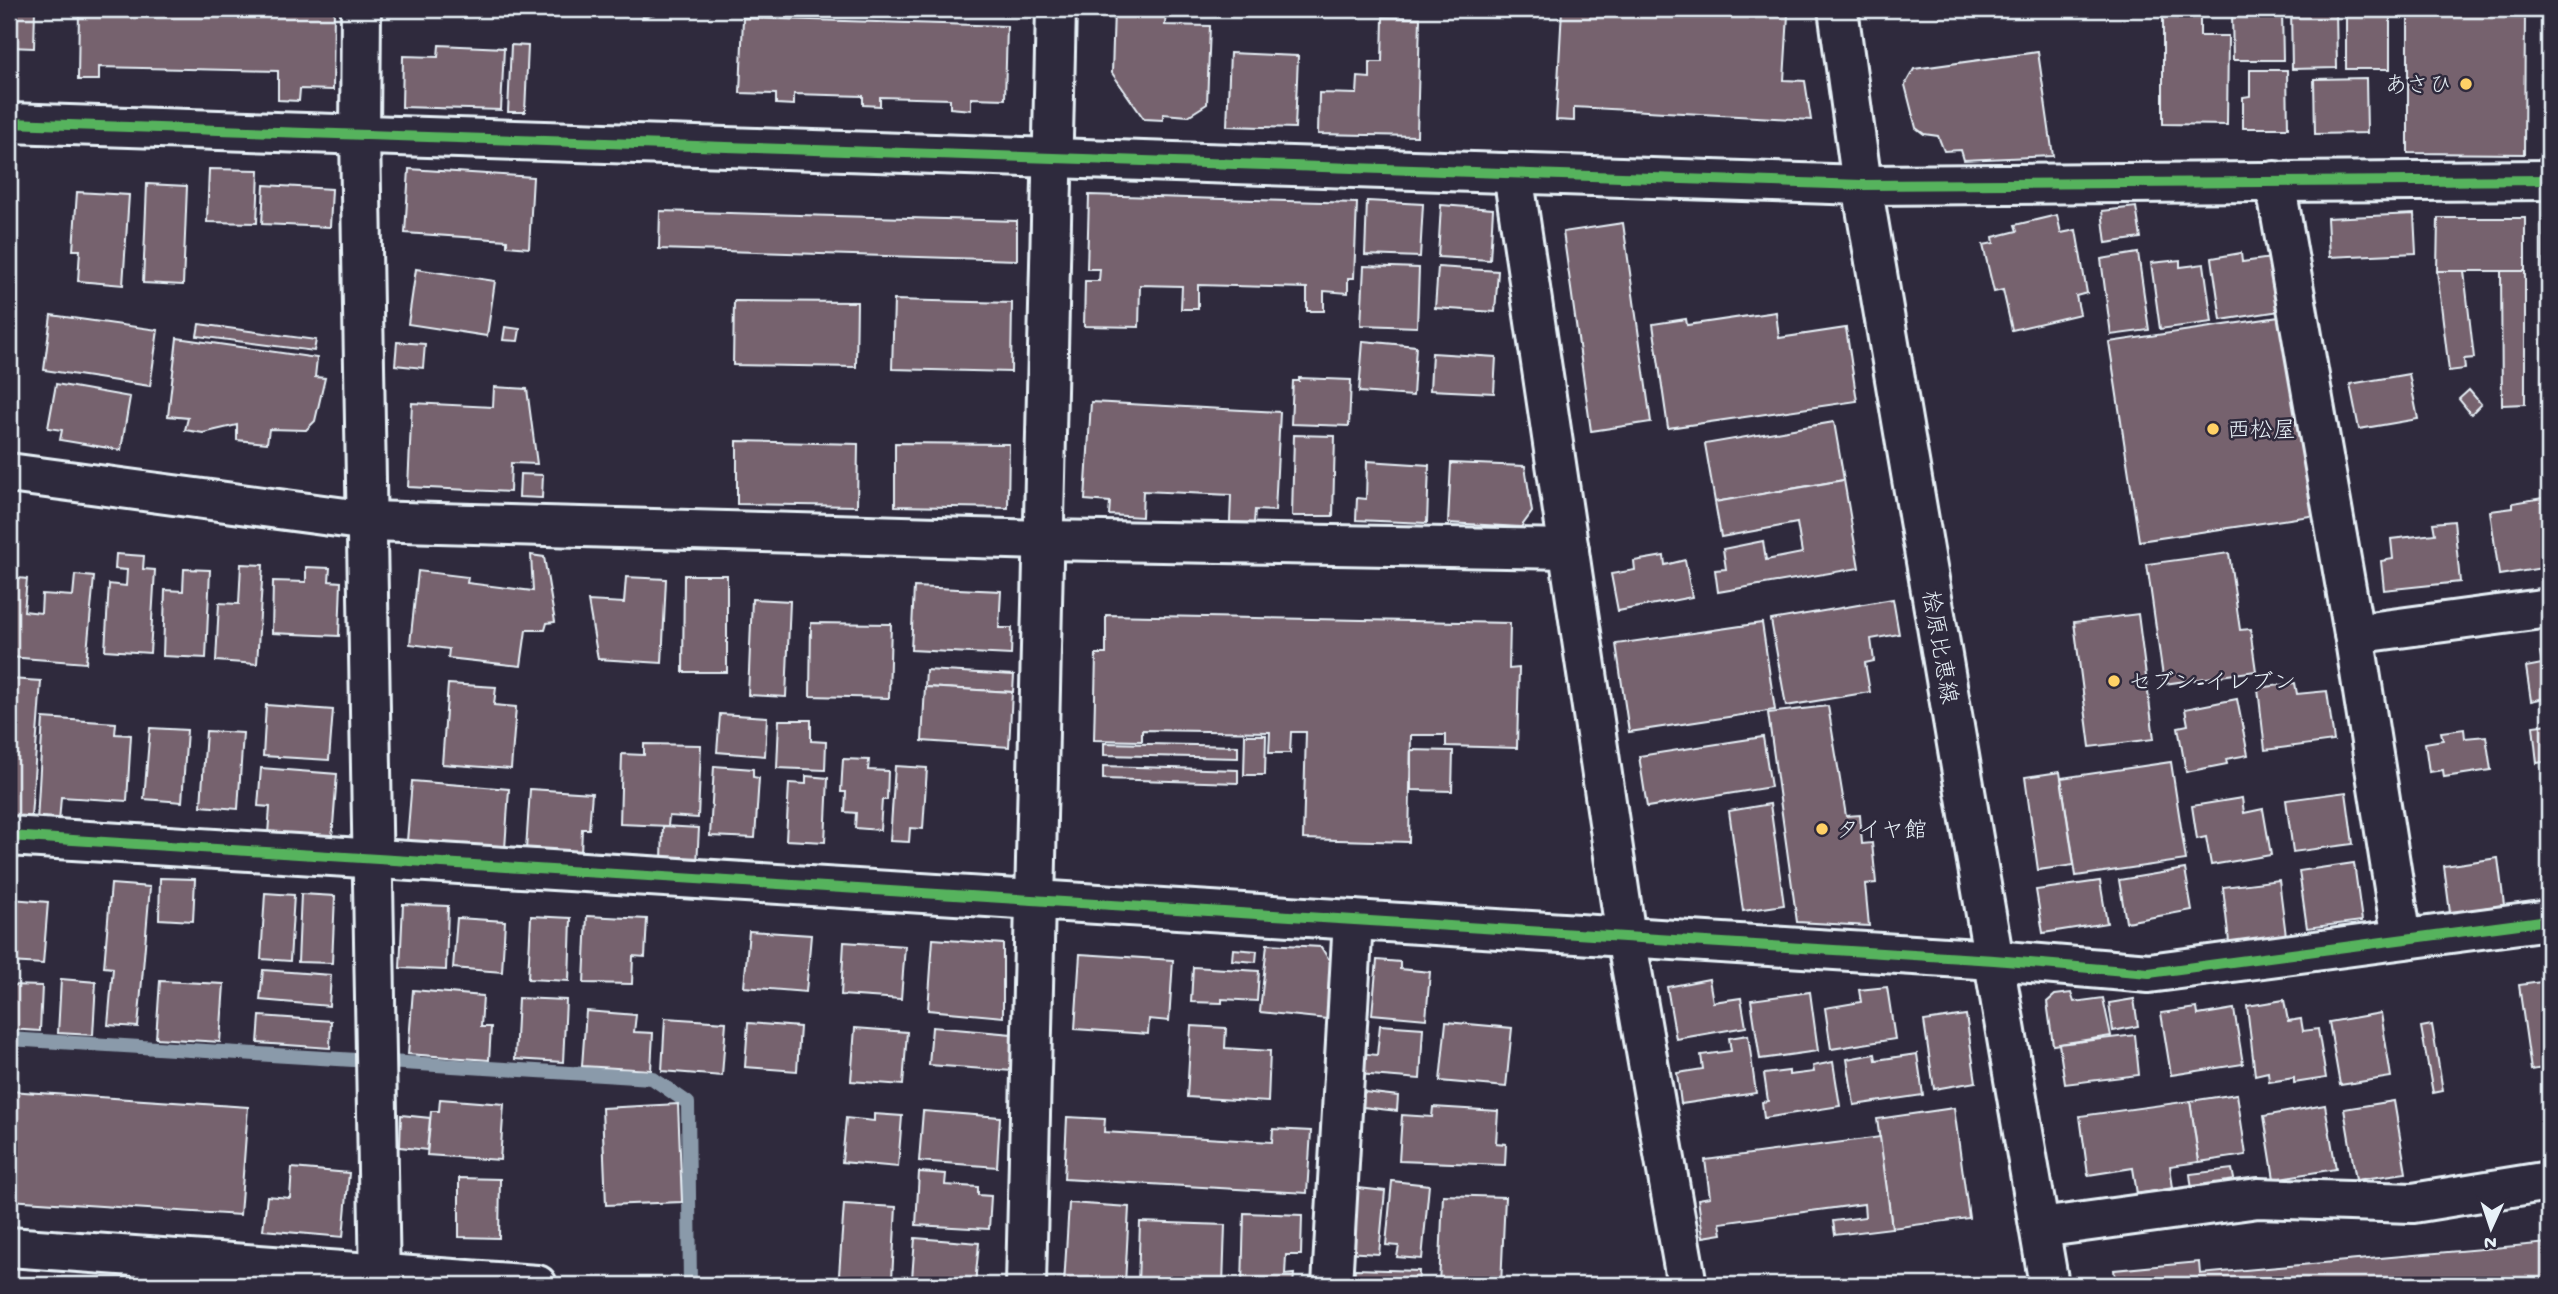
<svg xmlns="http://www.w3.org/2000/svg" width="2558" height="1294" font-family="'Gochi Hand','Klee One',sans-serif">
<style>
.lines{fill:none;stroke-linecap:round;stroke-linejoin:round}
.stream{stroke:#8a9aaa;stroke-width:14}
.building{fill:#76626e;stroke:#e8f1f8;stroke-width:2}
.minor-casing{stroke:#e8f1f8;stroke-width:44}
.tertiary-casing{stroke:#e8f1f8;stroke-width:44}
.secondary-casing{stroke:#e8f1f8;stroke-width:44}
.minor{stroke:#2f2a3d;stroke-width:38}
.tertiary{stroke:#2f2a3d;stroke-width:38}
.secondary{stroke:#2f2a3d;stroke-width:38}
.cycleway-casing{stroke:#2f2a3d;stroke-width:15}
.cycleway{stroke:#56b35d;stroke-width:10}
.poi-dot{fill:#ffd166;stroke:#2f2a3d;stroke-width:2.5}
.labels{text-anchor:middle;stroke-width:5;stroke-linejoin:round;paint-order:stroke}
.poi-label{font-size:23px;fill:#e8f1f8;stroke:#2f2a3d;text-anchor:start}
.street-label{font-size:23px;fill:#e8f1f8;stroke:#2f2a3d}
</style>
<rect width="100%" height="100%" fill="#2f2a3d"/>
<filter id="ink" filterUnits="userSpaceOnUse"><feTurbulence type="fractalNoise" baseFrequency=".0143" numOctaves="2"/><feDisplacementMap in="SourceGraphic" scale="14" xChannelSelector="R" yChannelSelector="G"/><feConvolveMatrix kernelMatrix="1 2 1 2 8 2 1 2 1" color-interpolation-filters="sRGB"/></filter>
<g filter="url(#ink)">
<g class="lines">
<!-- stream -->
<path class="stream" d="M9,1039L652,1078L688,1103L690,1285"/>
</g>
<!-- building -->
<g class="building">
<path d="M9,9H35L34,48L9,47Z"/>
<path d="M79,9H334L333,90L300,89L299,101L278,100V71L99,67V80H78Z"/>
<path d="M641,9H676L643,17Z"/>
<path d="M1114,9L1166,10L1165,25L1210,26L1207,104L1188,116L1163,114V120L1144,119L1112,73Z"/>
<path d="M1562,9H1682L1788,15L1784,80L1805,81L1811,120L1574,107V121L1556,120Z"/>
<path d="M2163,9H2200V36H2228L2227,125L2163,124Z"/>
<path d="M2291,9H2336L2337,68L2292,69Z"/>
<rect x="2346" y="9" width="44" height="60"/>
<path d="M2245,11H2282L2283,60H2233L2232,15H2245Z"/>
<path d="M2408,14H2525L2524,154L2408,153Z"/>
<path d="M1383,17L1420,18L1417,136L1318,134L1319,93L1357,94L1358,77L1370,78V62H1382Z"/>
<path d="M743,18L1007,26L1005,99L971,98V110L950,108V99L880,97V106L863,105V96L794,94V105L776,104V94L740,93Z"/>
<path d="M439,45L504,48L501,110L402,107L403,56L438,57Z"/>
<path d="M511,45L528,46L525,112H508Z"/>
<path d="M2038,52L2053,156L1964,160L1961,150L1944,151L1938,136L1924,134L1916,128L1905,85L1914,69Z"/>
<path d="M1230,53L1298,56L1295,128L1227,126Z"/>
<path d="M2250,70H2287L2288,128H2243V97L2250,96Z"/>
<path d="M2366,78L2367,133L2315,134L2314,79Z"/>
<path d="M209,169L259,170L257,223L207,222Z"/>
<path d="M409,169L533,177L529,248L507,246V240L405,233Z"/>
<path d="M147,184L187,186L183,285L143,283Z"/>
<path d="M264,185L332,189L330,227L262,224Z"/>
<path d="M77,192L129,195L123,285L78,281L80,250H73Z"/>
<path d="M1089,195L1357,203L1354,278H1348V293L1324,291V311H1307V288L1198,285V309H1181L1182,286L1140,285L1139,327L1084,326L1085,281H1099L1100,269H1087Z"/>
<path d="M1367,201L1423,204L1420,257L1365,255Z"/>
<path d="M1441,205L1493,209L1490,260L1438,257Z"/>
<path d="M2136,207L2141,238L2106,243L2102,211Z"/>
<path d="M660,211L1017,221V260L659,249Z"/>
<rect x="2543" y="212" width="6" height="67"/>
<path d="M2414,214L2416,253L2329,257L2327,218Z"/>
<path d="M2057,215L2061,233L2076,230L2087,293L2076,296L2080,314L2012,330L2003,290L1994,292L1983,245L1994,243L1993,237L2017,231L2015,225Z"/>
<path d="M2438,218H2525V271H2437Z"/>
<path d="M1623,223L1651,422L1591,431L1563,232Z"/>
<path d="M2138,253L2149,330L2111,335L2101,259Z"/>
<path d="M2241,253L2242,262L2271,258L2280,311L2221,320L2212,258Z"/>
<path d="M2180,260V267L2204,264L2212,322L2160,329L2151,263Z"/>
<path d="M1364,266L1419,268L1417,327L1361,325Z"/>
<path d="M1438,267L1498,271L1495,312L1435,308Z"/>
<path d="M416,269L495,281L487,336L408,324Z"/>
<path d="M2437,271H2464L2474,358L2464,359L2465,369L2449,371Z"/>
<path d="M2501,271H2525V404L2502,405Z"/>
<path d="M894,300L1012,303L1011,372L892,369Z"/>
<path d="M734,301L857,302L856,367L733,365Z"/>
<path d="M9,309L16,310L9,359Z"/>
<path d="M1776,312L1779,338L1846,328L1857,401L1668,428L1653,324L1686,319L1687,325Z"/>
<path d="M51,315L158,330L150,386L44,370Z"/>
<path d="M2286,316L2317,515L2139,541L2109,342Z"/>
<path d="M199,324L316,340L314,351L197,336Z"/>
<path d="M505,327L520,329L518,341L503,340Z"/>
<path d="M177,338L317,358L315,377L325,378L315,421L306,430L269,429L267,443L237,440V425L203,433L185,430L188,418L168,416Z"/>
<path d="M1363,341L1416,346L1413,396L1359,392Z"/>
<path d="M397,342L425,344L423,368L395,365Z"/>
<path d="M1432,353L1496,357L1494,393L1430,390Z"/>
<path d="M2409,374L2418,419L2359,429L2350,384Z"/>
<path d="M1299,378L1351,380L1349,426L1291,424L1293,381H1299Z"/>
<path d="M56,384L130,397L121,450L60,440L62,430L48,428Z"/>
<path d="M494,387L527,389L537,464L511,463L510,492L408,487L412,403L493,407Z"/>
<path d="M2469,390L2481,404L2471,414L2459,399Z"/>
<path d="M1091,402L1280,412L1275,511L1255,510L1254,523L1230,522L1231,495L1143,491L1142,517L1109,515L1110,502L1085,500Z"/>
<path d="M1834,422L1844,480L1715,502L1705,444Z"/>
<path d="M1294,435L1335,436L1333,516H1292Z"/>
<path d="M737,441L858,444L857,506L737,504Z"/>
<path d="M895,443L1009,444L1008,508L895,506Z"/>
<path d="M1367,461L1429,465L1427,523L1356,520L1357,498L1366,499Z"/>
<path d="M1451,463L1525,466L1532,512L1521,527L1448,523Z"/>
<path d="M520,474L543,475L542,498L519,497Z"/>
<path d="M1844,480L1859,568L1718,592L1715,570L1726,569L1723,549L1763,541L1766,560L1802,553L1797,523L1721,537L1715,502Z"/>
<path d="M2549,497V567L2499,575L2490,511L2513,508V503Z"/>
<path d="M2454,521L2460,582L2384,590L2381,561L2393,559L2391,539L2435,534L2433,523Z"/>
<path d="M2229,553L2240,630L2250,629L2256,671L2164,684L2147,564Z"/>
<path d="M116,554L144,556L143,569L155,570L150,653L105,650L109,584L126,586L127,570L115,569Z"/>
<path d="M531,555L544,557L555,622L547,623L545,630H526L521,666L448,658L449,649L410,644L418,571L468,577L467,583L533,591Z"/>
<path d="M1664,556L1665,565L1685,560L1692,597L1618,611L1611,574L1635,570L1634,561Z"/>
<path d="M241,564L263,565L257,664L216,661L219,603L239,604Z"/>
<path d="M306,567L330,568L329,581L341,582L339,636L272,633L273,581L306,582Z"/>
<path d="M184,569L210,570L206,658L163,656L165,590L183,591Z"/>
<path d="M75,575L94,577L86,663L9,657V577L27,579L24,611L41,613L42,594L73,596Z"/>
<path d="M684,575H727V672H683Z"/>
<path d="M626,577L666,579L662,663L598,659L588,601L624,603Z"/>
<path d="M914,587L1001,591L999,628H1012L1011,655L911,650Z"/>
<path d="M752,599L790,601L786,697L748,695Z"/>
<path d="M1893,599L1899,634L1871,639L1874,661L1865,663L1870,692L1786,706L1771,620Z"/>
<path d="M2138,614L2154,739L2090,747L2074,622Z"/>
<path d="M1106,615L1510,623L1509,669L1519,668L1517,748L1446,746V735H1411L1409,842L1303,839L1306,732H1291L1290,753H1269L1270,732L1142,730V741L1094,740L1096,654H1106Z"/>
<path d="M811,623L891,624L889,698L810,696Z"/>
<path d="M1762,623L1775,710L1629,732L1616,644Z"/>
<path d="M2549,651V697L2531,701L2526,667L2542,664L2540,652Z"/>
<path d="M926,670L1014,675L1013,692L925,687Z"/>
<path d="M9,679L41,681L31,817L9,815Z"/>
<path d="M2295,683L2297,694L2327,691L2334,741L2265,750L2258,688Z"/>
<path d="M448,684L496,687L494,705L516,707L511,769L442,764Z"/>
<path d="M925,687L1012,692L1009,747L922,741Z"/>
<path d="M2237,699L2248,755L2226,759L2227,764L2186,772L2178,727L2188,725L2185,709Z"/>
<path d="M266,705L333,710L329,760L263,756Z"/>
<path d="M1828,706L1846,816L1860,815L1862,844L1872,843L1876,883L1865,884L1869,926L1797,922L1768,713Z"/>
<path d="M720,714L767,717L765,756L717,752Z"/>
<path d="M43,718L116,723L115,734L131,735L127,801L61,797L59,822L37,821Z"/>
<path d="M779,720H811V741L826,742L825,770L777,768Z"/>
<path d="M2549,724V761L2537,763L2533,726Z"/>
<path d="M150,728L187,730L182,802L144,799Z"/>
<path d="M2464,729L2465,738L2486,736L2491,770L2444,777L2443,770L2429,772L2425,743L2443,740L2441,732Z"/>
<path d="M206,731L243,733L238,809L201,806Z"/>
<path d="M1245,735H1266L1265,775H1244Z"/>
<path d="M1763,737L1771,787L1647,807L1639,756Z"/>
<path d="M1104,743L1238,746V758L1104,755Z"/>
<path d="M644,744L701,745L698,818L669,816L668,826L620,824L622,754L644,755Z"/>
<path d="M1411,750L1453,751L1452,791L1411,790Z"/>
<path d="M843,759L869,760L868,770L888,771L887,800H882L880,830L855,828L856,813L845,812L846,792H841Z"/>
<path d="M2171,762L2186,860L2076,876L2061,778Z"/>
<path d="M714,766L753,769V777L759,778L755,838L710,836Z"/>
<path d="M895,766L927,768L923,829L910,828L909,842L890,841Z"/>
<path d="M1103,766L1238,770V783L1103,779Z"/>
<path d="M261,768L337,774L332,838L268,834L270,807L258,806Z"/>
<path d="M2060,772L2074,865L2038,870L2025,777Z"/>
<path d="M806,776L828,778L825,842L786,840L789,783L806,784Z"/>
<path d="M412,781L509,789L505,849L407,841Z"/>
<path d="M530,789L592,793L589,829H582L581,854L526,850Z"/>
<path d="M2346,792L2353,844L2293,852L2286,800Z"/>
<path d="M2242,798L2244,813L2263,809L2271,855L2211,865L2206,837L2197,839L2192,806Z"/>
<path d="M1770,804L1784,905L1743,911L1729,811Z"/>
<path d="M663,826L699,828L697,864L662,861Z"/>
<path d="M2498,858L2504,905L2450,913L2444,866Z"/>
<path d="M2354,863L2362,921L2307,928L2299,871Z"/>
<path d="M2185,869L2192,910L2126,922L2119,880Z"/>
<path d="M160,878L195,879L193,921L159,919Z"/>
<path d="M2279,880L2286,936L2229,942L2223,887Z"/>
<path d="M2100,881L2107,923L2043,933L2036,890Z"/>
<path d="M111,884L150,887L138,1027L108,1025L113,968L104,967Z"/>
<path d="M265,893L294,895L290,961L261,959Z"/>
<path d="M301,894L335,896L332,963L298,962Z"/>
<path d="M11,899L48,902L43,964L9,962Z"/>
<path d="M403,904L448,906L446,970L400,968Z"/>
<path d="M531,916L571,918L569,981L528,979Z"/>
<path d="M587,916L647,919L645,957L633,956L632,984L584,983Z"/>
<path d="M457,918L505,921L502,972L453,968Z"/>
<path d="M749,931L811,935L806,992L744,987Z"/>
<path d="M933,939L1003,944V1017L928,1010Z"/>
<path d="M844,942L905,946L901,999L841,995Z"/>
<path d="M1267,944L1321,947L1331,963L1327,1019L1260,1012Z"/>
<path d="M1233,949L1257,951L1256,962L1232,960Z"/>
<path d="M1080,954L1173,960L1169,1021L1149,1019L1148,1034L1075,1029Z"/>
<path d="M1377,960L1400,962V969L1430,972L1426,1019L1372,1014Z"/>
<path d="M1193,967L1259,971L1257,1001L1222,999V1003L1191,1002Z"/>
<path d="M263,970L331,975L329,1006L260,1000Z"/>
<path d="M61,979L96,982L93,1035L58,1033Z"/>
<path d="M1709,979L1713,1002L1741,998L1746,1027L1676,1039L1667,987Z"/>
<path d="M160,981L224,984L220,1042L156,1038Z"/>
<path d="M2549,981V1067L2531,1070L2519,985Z"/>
<path d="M9,985L42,986L40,1031L9,1029Z"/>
<path d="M1887,987L1895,1039L1831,1049L1825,1008L1861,1002L1859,990Z"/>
<path d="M413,990L483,996L481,1027H491L489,1060L408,1054Z"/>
<path d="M1810,992L1818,1051L1760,1059L1751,1000Z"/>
<path d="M2071,993L2074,1002L2103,998L2111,1036L2053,1045L2047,1002L2055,995Z"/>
<path d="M518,998L566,1000L563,1062L515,1059Z"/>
<path d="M2134,999L2138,1026L2113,1031L2109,1003Z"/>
<path d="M2284,1000L2288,1021L2301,1019L2303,1031L2318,1029L2326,1078L2294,1083V1078L2269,1082L2268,1072L2255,1075L2247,1006Z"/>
<path d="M2197,1008L2198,1015L2234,1009L2243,1064L2171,1075L2161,1013Z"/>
<path d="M586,1011L636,1015L634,1032L653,1033L651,1070L582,1066Z"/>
<path d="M2381,1013L2391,1077L2340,1085L2329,1022Z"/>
<path d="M1966,1015L1976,1082L1934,1089L1924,1021Z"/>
<path d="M260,1016L331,1021L330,1048L258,1043Z"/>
<path d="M665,1018L726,1022L722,1076L662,1071Z"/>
<path d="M1446,1022L1512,1028L1506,1087L1440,1081Z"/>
<path d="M748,1023L800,1027L797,1071L745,1067Z"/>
<path d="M1380,1025L1423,1028L1420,1079L1358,1074L1359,1053L1377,1055Z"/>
<path d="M2432,1025L2443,1091L2433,1093L2421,1027Z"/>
<path d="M1191,1026L1226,1028L1225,1048L1270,1051L1268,1102L1187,1097Z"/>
<path d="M932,1027L1012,1034V1071L929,1065Z"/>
<path d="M855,1028L907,1032L903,1085L851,1081Z"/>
<path d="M1748,1035L1756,1093L1681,1104L1677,1073L1703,1069L1701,1055L1731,1051L1729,1038Z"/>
<path d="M2135,1035L2139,1075L2065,1084L2059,1044Z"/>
<path d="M1875,1054L1876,1060L1917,1054L1923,1095L1854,1105L1847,1059Z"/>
<path d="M1833,1062L1840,1106L1764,1118L1762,1102L1768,1101L1764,1074L1789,1071V1075L1814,1072L1813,1066Z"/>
<path d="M9,1091L248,1107L240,1215L9,1200Z"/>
<path d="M1364,1092L1398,1096L1397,1111L1363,1107Z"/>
<path d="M2237,1094L2246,1155L2199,1162L2190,1101Z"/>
<path d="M440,1099L504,1104L500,1160L427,1155L431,1111H439Z"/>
<path d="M2190,1101L2199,1162L2170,1166L2173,1188L2137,1194L2133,1168L2088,1175L2080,1116Z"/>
<path d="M2394,1101L2406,1173L2356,1180L2344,1109Z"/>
<path d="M678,1104L682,1202L606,1205L602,1108Z"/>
<path d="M2325,1105L2336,1169L2274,1179L2264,1116Z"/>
<path d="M1433,1107L1498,1111L1496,1143L1506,1144L1505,1165L1399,1161L1402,1115L1432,1117Z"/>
<path d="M1954,1108L1969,1218L1892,1228L1877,1119Z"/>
<path d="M923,1111L1000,1117L997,1167L919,1161Z"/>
<path d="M874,1114L902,1116L898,1167L842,1162L846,1118L874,1121Z"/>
<path d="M401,1115L430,1118L427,1150L400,1147Z"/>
<path d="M1067,1117L1105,1119L1104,1132L1272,1142L1273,1129L1311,1131L1307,1193L1064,1179Z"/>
<path d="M1880,1137L1892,1228L1835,1235L1833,1221L1865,1217L1864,1204L1720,1223L1722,1234L1703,1237L1698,1199L1710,1197L1705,1160Z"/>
<path d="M292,1168L349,1173L343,1237L263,1230L267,1196L290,1198Z"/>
<path d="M2232,1169L2235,1184L2192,1190L2190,1174Z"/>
<path d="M919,1172L946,1174L945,1185L978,1187V1195L991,1196L989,1229L916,1225Z"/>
<path d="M459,1178L500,1179L499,1238L459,1237Z"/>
<path d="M1392,1181L1429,1185L1422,1259L1397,1257L1399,1246L1386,1245Z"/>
<path d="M1349,1187L1385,1191L1379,1254L1344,1252Z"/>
<path d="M1443,1195L1505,1197L1501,1285H1439Z"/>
<path d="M1069,1203L1129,1207L1125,1285H1064Z"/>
<path d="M844,1204L896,1207L892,1279L839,1275Z"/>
<path d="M1244,1213L1302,1215L1301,1255H1286L1285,1275L1294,1274L1293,1285H1242Z"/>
<path d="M1140,1222L1225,1225L1223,1285H1138Z"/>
<path d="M915,1238L979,1243L975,1284L912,1279Z"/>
<path d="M2549,1243V1285H2116L2114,1270L2199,1262L2200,1274Z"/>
<path d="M1355,1269L1419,1271L1418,1285H1354Z"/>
</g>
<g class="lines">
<!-- minor casing -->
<g class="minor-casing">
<g id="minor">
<path d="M361,9L360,135L380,1285"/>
<path d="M9,123L1862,185L2549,180"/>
<path d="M1513,173L1626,937L1687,1285"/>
<path d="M2275,181L2354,634L2402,939"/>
<path d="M9,473L368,521L1044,540L1569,549"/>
<path d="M2354,634L2549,608"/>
<path d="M9,836L1994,960L2149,973L2549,920"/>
<path d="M2040,1228L2258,1198L2413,1203L2549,1181"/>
<path d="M1026,1285L1056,9"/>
<path d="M1332,1285L1353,920"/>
</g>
</g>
<!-- tertiary casing -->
<g class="tertiary-casing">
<path id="tertiary" d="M9,1247L537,1285"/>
</g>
<!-- secondary casing -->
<g class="secondary-casing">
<path id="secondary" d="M1838,9L1862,185L2049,1285"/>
</g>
<!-- minor -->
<use href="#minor" class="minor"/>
<!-- tertiary -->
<use href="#tertiary" class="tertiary"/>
<!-- secondary -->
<use href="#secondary" class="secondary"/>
<!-- cycleway casing -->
<g class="cycleway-casing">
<g id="cycleway">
<path d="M9,123L1862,185L2549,180"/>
<path d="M9,836L1994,960L2149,973L2549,920"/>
</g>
</g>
<!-- cycleway -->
<use href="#cycleway" class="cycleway"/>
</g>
</g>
<!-- markers -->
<g class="poi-dot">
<circle cx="2466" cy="84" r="7"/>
<circle cx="2213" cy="429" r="7"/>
<circle cx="2114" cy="681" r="7"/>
<circle cx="1822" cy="829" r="7"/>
</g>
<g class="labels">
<!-- poi labels -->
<g class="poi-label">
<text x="2452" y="92" text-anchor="end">あさひ</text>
<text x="2227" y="437">西松屋</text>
<text x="2128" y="689">セブン-イレブン</text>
<text x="1836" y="837">タイヤ館</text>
</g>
<!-- street labels -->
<g class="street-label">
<text transform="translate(1941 647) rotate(80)" y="8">桧原比恵線</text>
</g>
</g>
<!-- margin -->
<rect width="2558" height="1294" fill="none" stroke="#2f2a3d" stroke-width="35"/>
<rect x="18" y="18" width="2523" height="1259" fill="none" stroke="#e8f1f8" stroke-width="2.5" filter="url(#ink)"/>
<!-- north arrow -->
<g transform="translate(2491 1228) rotate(183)" stroke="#2f2a3d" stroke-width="5" paint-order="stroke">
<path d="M0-5L12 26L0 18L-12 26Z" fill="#e8f1f8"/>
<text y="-10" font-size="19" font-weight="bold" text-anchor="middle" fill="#e8f1f8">N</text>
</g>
</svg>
